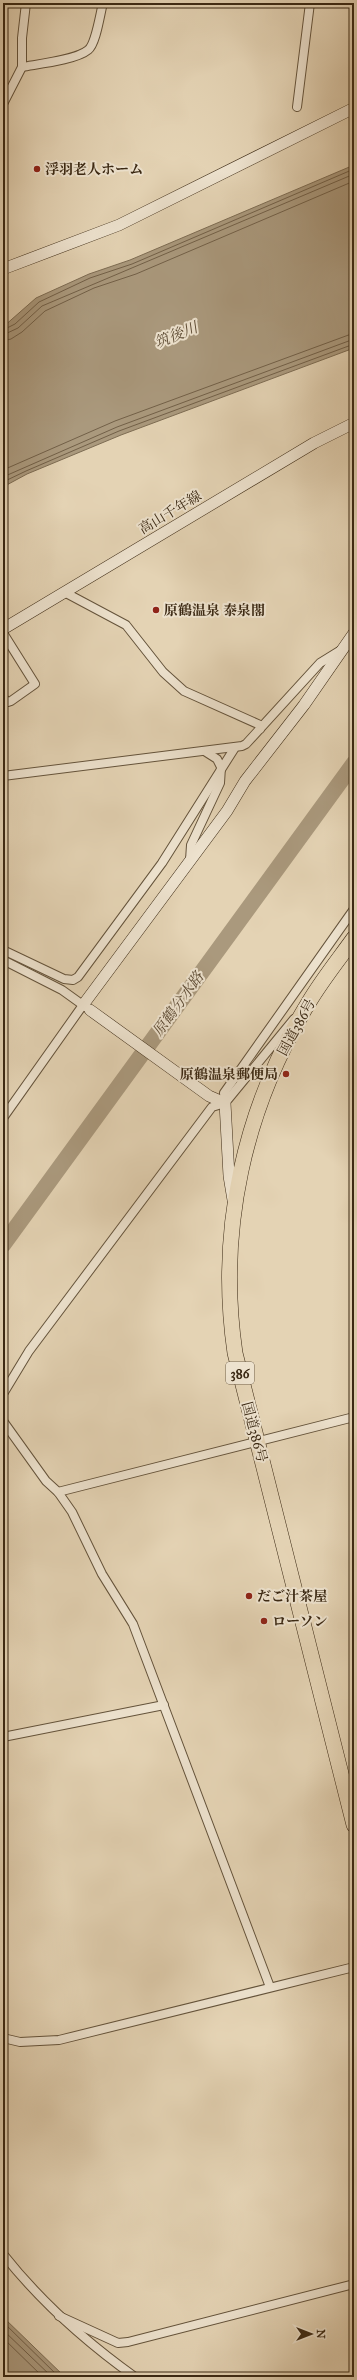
<svg xmlns="http://www.w3.org/2000/svg" width="357" height="2380" font-family="'IM FELL Great Primer','Noto Serif JP',serif">
<style>
.water{fill:#aa997d;stroke:#7d6c53}
.lines{fill:none;stroke-linecap:round;stroke-linejoin:round}
.shore{stroke:#726048;stroke-width:1}
.river{stroke:#aa997d;stroke-width:16}
.street-casing{stroke:#64533b;stroke-width:10}
.secondary-casing{stroke:#3a2813;stroke-width:12}
.highway-casing{stroke:#3a2813;stroke-width:16}
.street{stroke:#ede2ce;stroke-width:8}
.secondary{stroke:#ede2ce;stroke-width:11}
.highway{stroke:#e4d3b4;stroke-width:15}
.poi-dot{fill:#8f2418;stroke:#ede2ce;stroke-width:1.5}
.labels{text-anchor:middle;stroke-width:4;stroke-linejoin:round;paint-order:stroke}
.shield{fill:#ede2ce;stroke:#70604b;stroke-width:1}
.shield-label{font-size:13px;font-weight:bold;fill:#3a2813}
.poi-label{font-size:14px;font-weight:bold;fill:#3a2813;stroke:#ede2ce;text-anchor:start}
.street-label{font-size:14px;fill:#3a2813;stroke:#ede2ce}
.water-label{font-size:15px;font-style:italic;fill:#5c4a33;stroke:#ede2ce}
</style>
<rect width="100%" height="100%" fill="#e4d3b4"/>
<filter id="stains"><feTurbulence type="fractalNoise" baseFrequency=".005" numOctaves="4"/><feColorMatrix values="0 0 0 0 .2 0 0 0 0 .09 0 0 0 0 .02 0 0 0 .5 -.17"/></filter>
<radialGradient id="worn" r=".72"><stop offset=".6" stop-color="#630" stop-opacity="0"/><stop offset="1" stop-color="#630" stop-opacity=".3"/></radialGradient>
<!-- water -->
<g class="water">
<path d="M354,165V348L121,435L27,474L3,487V327L36,298L89,274L130,260Z"/>
<path d="M3,2317L65,2377H3Z"/>
</g>
<g class="lines">
<!-- shore -->
<g class="shore">
<path d="M3,330L15,324L39,302L90,278L132,264L354,169"/>
<path d="M3,335L18,328L42,306L354,174"/>
<path d="M3,341L11,339L22,332L45,311L94,288L136,274L354,181"/>
<path d="M3,470L115,421L354,333"/>
<path d="M3,477L117,427L354,339"/>
<path d="M3,482L26,471L119,431L354,344"/>
<path d="M3,2322L59,2377"/>
<path d="M3,2330L52,2377"/>
<path d="M3,2338L43,2377"/>
</g>
<!-- river -->
<path class="river" d="M3,1245L354,763"/>
<!-- street casing -->
<g class="street-casing">
<g id="street">
<path d="M22,67C38,64 76,60 88,50C96,44 100,14 103,3"/>
<path d="M3,104L22,67V38L26,3"/>
<path d="M297,107L310,3"/>
<path d="M66,593L126,625L163,672L184,691L260,725V729"/>
<path d="M3,633L35,684L11,701L8,702L3,698"/>
<path d="M3,776L242,746L246,744L320,663L341,650"/>
<path d="M190,860L191,845L220,783L221,767L217,759L206,752"/>
<path d="M3,950L64,979L73,980L78,977L162,863L234,749"/>
<path d="M3,960L62,990L87,1008"/>
<path d="M225,1103L224,1093L354,909"/>
<path d="M3,1118L83,1005"/>
<path d="M3,1394L29,1351L212,1107L225,1103L294,1019"/>
<path d="M3,1421L46,1481L58,1492L72,1512L102,1574L133,1624L270,1987"/>
<path d="M58,1492L354,1417"/>
<path d="M3,1737L164,1705"/>
<path d="M3,2038L20,2042L59,2040L354,1967"/>
<path d="M3,2254C41,2302 86,2342 135,2377"/>
<path d="M59,2316L118,2343L128,2342L354,2284"/>
</g>
</g>
<!-- secondary casing -->
<g class="secondary-casing">
<g id="secondary">
<path d="M3,269L119,225L354,108"/>
<path d="M3,629L314,443L354,423"/>
<path d="M83,1005L227,811L245,781L304,705L354,633"/>
<path d="M90,1010L209,1096L225,1103L229,1176L233,1200"/>
</g>
</g>
<!-- highway casing -->
<g class="highway-casing">
<path id="highway" d="M354,938C339,959 322,980 309,1002C244,1108 217,1230 235,1353L354,1825"/>
</g>
<!-- street -->
<use href="#street" class="street"/>
<!-- secondary -->
<use href="#secondary" class="secondary"/>
<!-- highway -->
<use href="#highway" class="highway"/>
</g>
<!-- markers -->
<g class="poi-dot">
<circle cx="37" cy="169" r="4"/>
<circle cx="156" cy="610" r="4"/>
<circle cx="286" cy="1074" r="4"/>
<circle cx="249" cy="1596" r="4"/>
<circle cx="264" cy="1621" r="4"/>
</g>
<g class="labels">
<!-- shield labels -->
<rect class="shield" x="226" y="1362" width="28" height="22" rx="3"/>
<g class="shield-label">
<text x="240" y="1378">386</text>
</g>
<!-- poi labels -->
<g class="poi-label">
<text x="45" y="174">浮羽老人ホーム</text>
<text x="164" y="615">原鶴温泉 泰泉閣</text>
<text x="278" y="1079" text-anchor="end">原鶴温泉郵便局</text>
<text x="257" y="1601">だご汁茶屋</text>
<text x="272" y="1626">ローソン</text>
</g>
<!-- street labels -->
<g class="street-label">
<text transform="translate(170 512) rotate(-31)" y="5">高山千年線</text>
<text transform="translate(296 1027) rotate(-61)" y="5">国道386号</text>
<text transform="translate(255 1432) rotate(75)" y="5">国道386号</text>
</g>
<!-- water labels -->
<g class="water-label">
<text transform="translate(176 335) rotate(-22)" y="5">筑後川</text>
<text transform="translate(178 1004) rotate(-54)" y="5">原鶴分水路</text>
</g>
</g>
<!-- margin -->
<rect width="357" height="2380" fill="none" stroke="#e4d3b4" stroke-width="16"/>
<rect x="4" y="4" width="349" height="2372" fill="none" stroke="#3a2813" stroke-width="2"/>
<rect x="8" y="8" width="341" height="2364" fill="none" stroke="#3a2813"/>
<!-- north arrow -->
<g transform="translate(311 2334) rotate(90)" stroke="#ede2ce" stroke-width="3" paint-order="stroke">
<path d="M0-3L7 15L0 10L-7 15Z" fill="#3a2813"/>
<text y="-6" font-size="11" font-weight="bold" text-anchor="middle" fill="#3a2813">N</text>
</g>
<rect width="100%" height="100%" filter="url(#stains)"/>
<rect width="100%" height="100%" fill="url(#worn)"/>
</svg>
